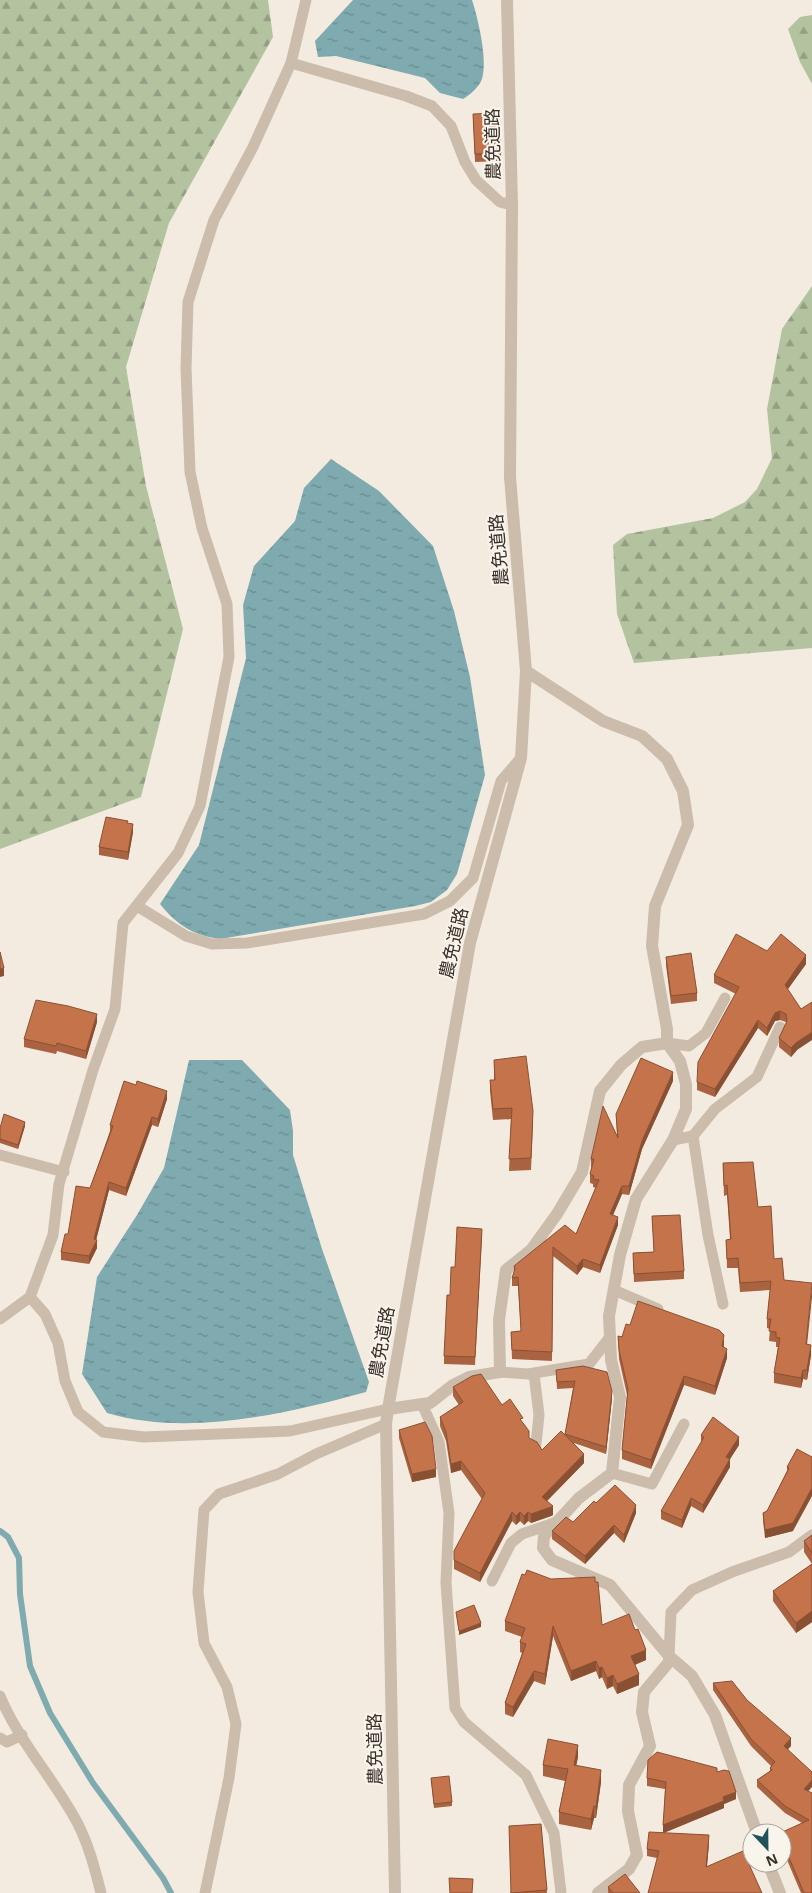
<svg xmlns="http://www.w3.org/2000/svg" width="812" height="1893" font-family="'Open Sans','Noto Sans JP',sans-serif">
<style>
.forest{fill:url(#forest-firs)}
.water{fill:url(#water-ripples)}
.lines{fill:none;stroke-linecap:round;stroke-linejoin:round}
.stream{stroke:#7eaab0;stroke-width:6}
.service{stroke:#cbbcab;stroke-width:11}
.minor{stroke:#cbbcab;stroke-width:12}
.tertiary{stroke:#cbbcab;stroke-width:12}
.wall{fill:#a96340}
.shaded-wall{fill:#8a5034}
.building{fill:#c5734b;stroke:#8a5034}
.labels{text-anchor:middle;stroke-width:4;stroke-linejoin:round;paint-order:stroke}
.street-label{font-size:18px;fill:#39302a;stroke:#faf5ec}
</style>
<defs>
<pattern id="forest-firs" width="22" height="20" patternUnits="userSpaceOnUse" patternTransform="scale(1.25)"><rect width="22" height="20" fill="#b3c29f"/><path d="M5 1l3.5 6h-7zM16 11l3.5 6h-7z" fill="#939e82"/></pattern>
<pattern id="water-ripples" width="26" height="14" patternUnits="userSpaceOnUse" patternTransform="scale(1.25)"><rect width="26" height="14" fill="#7eaab0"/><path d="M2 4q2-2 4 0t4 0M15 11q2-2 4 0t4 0" fill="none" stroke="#688b8f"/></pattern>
</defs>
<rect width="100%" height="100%" fill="#f3ebdf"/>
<!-- forest -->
<g class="forest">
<path d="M0,0H268L273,37L169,223L126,367L146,486L183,629L141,797L0,849Z"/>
<path d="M812,15V84L800,62L788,29L800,17Z"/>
<path d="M812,286V648L634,663L617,614L613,545L627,534L713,518L745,502L757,489L772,458L767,409L782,329Z"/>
</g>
<!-- water -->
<g class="water">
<path d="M353,0H472C478,18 488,61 482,79C479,87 470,95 463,99L440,93L425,78L336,56L318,57L315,41Z"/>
<path d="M331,459L379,491L433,546L454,611L470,677L485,775L457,874L447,890L431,902L415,906L220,939C193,935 178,926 160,904L199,845L246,658L243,605L254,566L295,521L304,488Z"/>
<path d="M189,1060H242L290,1110L293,1131V1155L322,1249L369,1382L366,1392C285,1414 189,1437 107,1413L82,1374L97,1277L137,1215L164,1168Z"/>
</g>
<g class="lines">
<!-- stream -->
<path class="stream" d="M0,1531L8,1537L19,1558L20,1594L30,1666L50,1713L93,1783L163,1878L171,1893"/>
<!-- service -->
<g class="service">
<path d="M291,63L306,0"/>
<path d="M137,906L186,936L212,944L247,943L424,914L450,901L473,878L501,781L520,759"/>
<path d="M667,1043L689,1046L706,1033L725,998"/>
<path d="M693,1136L715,1109L757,1077L780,1027"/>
<path d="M673,1140L693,1136L708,1235L723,1304"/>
<path d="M0,1155L64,1172"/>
<path d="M614,1290L658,1309"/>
<path d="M0,1319L30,1297"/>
<path d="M500,1372L528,1374L589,1364L610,1337"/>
<path d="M534,1374L539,1415L536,1444"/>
<path d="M422,1404L439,1442L449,1513L446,1583L455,1708L464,1722L526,1775L554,1833L561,1893"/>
<path d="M388,1409L290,1431L144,1437L103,1432L78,1412L65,1381L58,1343L45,1314L30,1297L53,1235L59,1184L93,1070L115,1009L123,923L178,853L200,806L229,657L227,604L202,528L190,472L186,368L188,302L214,220L253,147L291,63L406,96L432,106L451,126L465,162L476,180L500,202L512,205"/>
<path d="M612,1473L652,1484L684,1424"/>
<path d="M492,1581L511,1543L522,1534L557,1522"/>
<path d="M669,1656L671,1612L692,1590L732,1572L789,1552L812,1535"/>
<path d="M0,1696C19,1742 55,1780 78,1824C89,1846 95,1869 101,1893"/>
<path d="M0,1738L7,1742L22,1735"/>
<path d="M205,1893L229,1778L236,1724L227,1687L204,1643L198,1592L204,1510L219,1494L278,1474L316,1454L386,1424"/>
</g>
<!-- minor -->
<g class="minor">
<path d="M526,671L603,721L642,736L667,759L683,791L688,825L655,906L652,946L667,1029V1043L680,1061L686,1084V1109L673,1140L636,1199L620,1255L609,1316L611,1360L620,1397L612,1473L579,1498L544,1536L543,1548L552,1560L610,1585L669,1656L692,1676L715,1715L757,1833"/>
<path d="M388,1409L430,1403L453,1385L469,1377L500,1372L499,1320L506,1270L531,1250L557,1214L582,1172L600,1091L621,1065L642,1047L667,1043"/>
<path d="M768,1863L780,1893"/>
<path d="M598,1893L629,1869L637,1855L628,1811L629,1785L650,1746L642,1712L644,1692L669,1662V1656"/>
</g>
<!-- tertiary -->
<path class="tertiary" d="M395,1893L386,1424L388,1409L470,943L521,758L526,671L510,477L512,205L507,0"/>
</g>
<!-- wall -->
<g class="wall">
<path d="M473,114L501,153V161L475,162Z"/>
<path d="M133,832L128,860L99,855V847Z"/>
<path d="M767,951L806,964L788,989L797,1050L791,1057L779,1047V1038L786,1023V1022L780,1020L775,1021L767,1036L758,1028L715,1097L697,1090V1082L736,994L714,983V975Z"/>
<path d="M666,957L697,993V1001L671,1004L666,965Z"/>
<path d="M97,1022L86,1059L57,1051L56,1054L24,1047V1039Z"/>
<path d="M494,1060L533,1122L531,1170L509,1171L511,1119L493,1120L490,1091V1080H494Z"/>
<path d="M673,1081L642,1149L629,1195L622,1194L613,1215L618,1225L600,1273L583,1267L577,1275L553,1256L552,1361L512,1359L511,1332L521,1331L518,1286H512V1278L514,1273V1266L576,1234L596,1188L593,1187V1184L590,1183V1174L592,1167H591V1159L617,1136L616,1114Z"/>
<path d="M167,1099L158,1127L152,1125L126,1196L109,1190L96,1240L97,1248L89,1264L61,1260V1252L90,1188L110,1131V1125Z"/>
<path d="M25,1126L18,1149L0,1143V1128Z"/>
<path d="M723,1163L758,1207L774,1259L784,1280L811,1355L807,1380L803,1379L801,1388L774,1383V1373L778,1347H776V1342L769,1341L770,1329L767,1328V1319L770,1290L740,1292L738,1268H727L726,1240L730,1239L727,1195L724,1196Z"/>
<path d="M652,1216L684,1271V1279L634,1282L633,1253L654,1252Z"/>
<path d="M482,1237L475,1365L444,1364V1356L450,1295L455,1267Z"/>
<path d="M618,1336L724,1344V1347L727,1358L715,1395L684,1385L651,1469L622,1459V1450L627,1395L619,1359Z"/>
<path d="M556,1370L612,1398L606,1454L574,1443L584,1463L547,1501L553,1515L551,1516L531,1523L528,1521L524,1525L520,1521L516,1525L512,1521L480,1582L454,1569V1551L482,1499L461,1470L451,1473L446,1441L440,1426V1417L459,1405L453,1396V1387L502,1405L523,1423L529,1438L542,1450L565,1435L573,1388L557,1389Z"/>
<path d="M399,1430L436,1477L412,1482L399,1438Z"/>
<path d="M701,1435L739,1445L730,1459V1467L703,1513L691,1506L682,1528L661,1519V1511L701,1443Z"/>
<path d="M797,1449L793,1531L765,1538L763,1521V1513L767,1511L787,1471V1467Z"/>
<path d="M596,1503L636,1513L624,1543L614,1533L585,1564L552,1539V1531L573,1522Z"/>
<path d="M812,1535V1564L804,1552V1541Z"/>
<path d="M812,1564V1622L796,1633L773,1601V1591Z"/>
<path d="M505,1621L602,1625L646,1660L635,1665L639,1685L617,1694L613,1686L607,1689L602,1677L599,1679L596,1671L571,1681L553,1636L545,1685L534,1681L513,1717L505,1714V1703L522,1653L520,1652V1642L522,1637L505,1631Z"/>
<path d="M713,1683L747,1700L791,1746L788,1749L808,1791L812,1893H801L782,1848V1833L802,1823L785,1813L757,1787V1780L770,1771V1768L771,1766L751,1746L713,1690Z"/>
<path d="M578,1757L576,1765L601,1782L596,1818H594L591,1830L559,1824V1812L565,1781L543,1776V1765Z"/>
<path d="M717,1772L736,1799L724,1804V1808L664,1833L709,1843L707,1867L762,1891L657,1858L647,1856V1849L663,1833L665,1789L647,1786V1778Z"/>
<path d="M431,1778L452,1802V1806L434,1808Z"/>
<path d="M541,1824L547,1893H510Z"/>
<path d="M608,1887L640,1893H608Z"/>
</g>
<!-- shaded-wall -->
<g class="shaded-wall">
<path d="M133,824V832L128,860V852Z"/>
<path d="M806,955V964L785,993V985Z"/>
<path d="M4,968V976L0,977V969Z"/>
<path d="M780,1011V1020L775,1021L767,1036V1028L775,1013Z"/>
<path d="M97,1014V1022L86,1059V1051Z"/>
<path d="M758,1020V1028L715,1097V1089Z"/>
<path d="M812,1032V1040L797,1050L791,1057V1048L797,1042Z"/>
<path d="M673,1072V1081L642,1149L629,1195V1186L642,1141Z"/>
<path d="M167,1091V1099L158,1127V1119Z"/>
<path d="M152,1117V1125L126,1196V1188Z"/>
<path d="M25,1122V1126L18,1149V1145Z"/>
<path d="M109,1182V1190L95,1244L97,1240V1248L89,1264V1256Z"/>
<path d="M622,1186V1194L610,1222V1214Z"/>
<path d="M618,1217V1225L600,1273V1265Z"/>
<path d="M583,1259V1267L577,1275V1266Z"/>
<path d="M812,1287V1297L806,1354V1344Z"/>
<path d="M724,1335V1344L722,1355V1346Z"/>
<path d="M811,1345V1355L807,1380V1370Z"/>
<path d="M727,1349V1358L715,1395V1386Z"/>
<path d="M803,1370V1379L801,1388V1378Z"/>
<path d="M684,1376V1385L651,1469V1460Z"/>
<path d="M612,1391V1398L606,1454V1447Z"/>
<path d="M739,1437V1445L730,1459V1467L703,1513V1505L726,1457Z"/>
<path d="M584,1454V1463L542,1506V1497Z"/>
<path d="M461,1461V1470L451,1473V1464Z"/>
<path d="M436,1469V1477L412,1482V1474Z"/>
<path d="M812,1488V1496L793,1531L765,1538V1530Z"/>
<path d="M691,1498V1506L682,1528V1520Z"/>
<path d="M636,1505V1513L624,1543V1535Z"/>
<path d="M553,1506V1515L551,1516L531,1523V1514Z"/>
<path d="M512,1512V1521L480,1582V1573Z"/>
<path d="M520,1512V1521L516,1525V1516Z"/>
<path d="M528,1512V1521L524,1525V1516Z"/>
<path d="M614,1525V1533L585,1564V1556Z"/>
<path d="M812,1611V1622L796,1633V1623Z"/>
<path d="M481,1623V1627L459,1635V1631Z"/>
<path d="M553,1626V1636L545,1685V1674Z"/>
<path d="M646,1650V1660L631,1666V1656Z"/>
<path d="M596,1661V1671L571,1681V1671Z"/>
<path d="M602,1667V1677L599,1679V1668Z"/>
<path d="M534,1671V1681L513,1717V1707Z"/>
<path d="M639,1674V1685L617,1694V1684Z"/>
<path d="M613,1675V1686L607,1689V1678Z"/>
<path d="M791,1738V1746L784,1753V1746Z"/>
<path d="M578,1745V1757L574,1776V1765Z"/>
<path d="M601,1770V1782L596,1818V1807Z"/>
<path d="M812,1780V1787L804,1796V1789Z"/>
<path d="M736,1792V1799L724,1804V1808L663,1833V1825L723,1797Z"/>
<path d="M594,1806V1818L591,1830V1819Z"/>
<path d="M709,1835V1843L706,1875V1867Z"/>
</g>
<!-- building -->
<g class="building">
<path d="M499,113L501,153L475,154L473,114Z"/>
<path d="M106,817L128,821L127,823L133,824L128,852L99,847Z"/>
<path d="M736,934L767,951L781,934L806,955L785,985L801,1009L812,1002V1032L797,1042L791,1048L779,1038L787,1021L786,1014L780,1011L775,1013L767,1028L758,1020L715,1089L697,1082L698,1062L739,987L714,975Z"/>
<path d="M0,952L4,968L0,969Z"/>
<path d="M691,953L697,993L671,996L666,957Z"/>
<path d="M36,1000L68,1006L97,1014L86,1051L57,1043L56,1046L24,1039Z"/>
<path d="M526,1056L533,1111L531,1158L509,1159L512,1108L493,1109L490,1080H495L494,1060Z"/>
<path d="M641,1058L673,1072L642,1141L629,1186H622L610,1214L618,1217L600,1265L583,1259L577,1266L553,1247L552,1352L512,1350L511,1332L521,1331L518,1277L512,1278L515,1269L514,1266L565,1225L576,1234L599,1180L593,1179L594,1176L590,1174L594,1159H591L603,1106L618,1138L616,1114Z"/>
<path d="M124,1081L136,1085L137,1081L167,1091L158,1119L152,1117L126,1188L109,1182L94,1239L97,1240L89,1256L61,1252L65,1234H68L76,1186L90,1188L113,1126L110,1125Z"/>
<path d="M4,1114L25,1122L18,1145L0,1139V1128Z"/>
<path d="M753,1162L758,1207L771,1206L774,1259L782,1258L784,1280L812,1283L806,1344L811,1345L807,1370H803L801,1378L774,1373L780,1338L776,1337V1332L769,1331L771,1319H767L771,1281L740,1283L738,1258L727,1259L726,1240L731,1239L727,1185L724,1186L723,1163Z"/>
<path d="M680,1215L684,1271L634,1274L633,1253L654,1252L652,1216Z"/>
<path d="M457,1227L482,1229L475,1357L444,1356L447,1295H450L451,1267H455Z"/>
<path d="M638,1301L719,1330L724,1335L722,1346L727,1349L715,1386L684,1376L651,1460L622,1450L628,1389L619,1350L618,1336L622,1337L626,1324L630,1325Z"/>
<path d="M583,1366L607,1372L612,1391L606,1447L565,1434L575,1381L557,1382L556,1370Z"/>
<path d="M481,1374L502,1405L510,1399L523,1418L520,1419L529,1431V1438L537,1442L542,1450L561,1431L584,1454L542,1497L553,1506L551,1507L531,1514L528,1512L524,1516L520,1512L516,1516L512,1512L480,1573L454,1560V1551L485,1493L461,1461L451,1464L446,1432L440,1417L463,1402L453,1387L472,1376Z"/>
<path d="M713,1417L739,1437L726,1457L730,1459L703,1505L691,1498L682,1520L661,1511L704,1437L701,1435Z"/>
<path d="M425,1422L432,1436L436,1469L412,1474L399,1430Z"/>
<path d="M797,1449L812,1457V1488L793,1523L765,1530L763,1513L767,1511L789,1468L787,1467Z"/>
<path d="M615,1485L636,1505L624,1535L614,1525L585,1556L552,1531L566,1517L573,1522L594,1501L596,1503Z"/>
<path d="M812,1535V1553L804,1541Z"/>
<path d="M812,1564V1611L796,1623L773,1591Z"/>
<path d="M527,1570L551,1579L595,1577V1582H598L602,1625L629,1614L635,1630L638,1629L646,1650L631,1656L639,1674L617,1684L613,1675L607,1678L602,1667L599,1668L596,1661L571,1671L553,1626L545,1674L534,1671L513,1707L505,1703L526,1644L520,1642L525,1628L505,1621L522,1574L525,1575Z"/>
<path d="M474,1605L481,1623L459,1631L456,1612Z"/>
<path d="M732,1681L747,1700L791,1738L784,1746L812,1772V1780L804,1789L812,1793V1893H804L782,1841V1833H780L809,1820L785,1806L757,1780L772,1770L770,1768L775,1762L751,1739L713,1683Z"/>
<path d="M548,1739L578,1745L574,1765L601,1770L596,1807L594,1806L591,1819L559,1812L568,1769L543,1765Z"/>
<path d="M657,1752L717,1768V1772L724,1770L729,1771L736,1792L723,1797L724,1801L663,1825L666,1782L647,1778L648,1760Z"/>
<path d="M449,1776L452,1802L434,1804L431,1778Z"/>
<path d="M541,1824L547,1890L511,1893L509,1826Z"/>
<path d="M649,1832L709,1835L706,1867L743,1851L762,1893H648L659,1851L647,1849Z"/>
<path d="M625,1874L640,1893H613L608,1887Z"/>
<path d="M449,1878L473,1879L472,1893H450Z"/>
</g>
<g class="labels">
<!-- street labels -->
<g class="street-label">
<text transform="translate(493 144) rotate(-91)" y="6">農免道路</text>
<text transform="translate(499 550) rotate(-95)" y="6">農免道路</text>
<text transform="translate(454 943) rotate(-77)" y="6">農免道路</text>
<text transform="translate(382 1342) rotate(-80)" y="6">農免道路</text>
<text transform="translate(375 1749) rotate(-91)" y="6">農免道路</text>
</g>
</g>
<!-- north arrow -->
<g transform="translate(767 1848) rotate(158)"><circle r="24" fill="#faf5ec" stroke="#ada69e"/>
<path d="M0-4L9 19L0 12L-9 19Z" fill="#1f525b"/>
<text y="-8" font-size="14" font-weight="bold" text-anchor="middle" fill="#39302a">N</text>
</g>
</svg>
